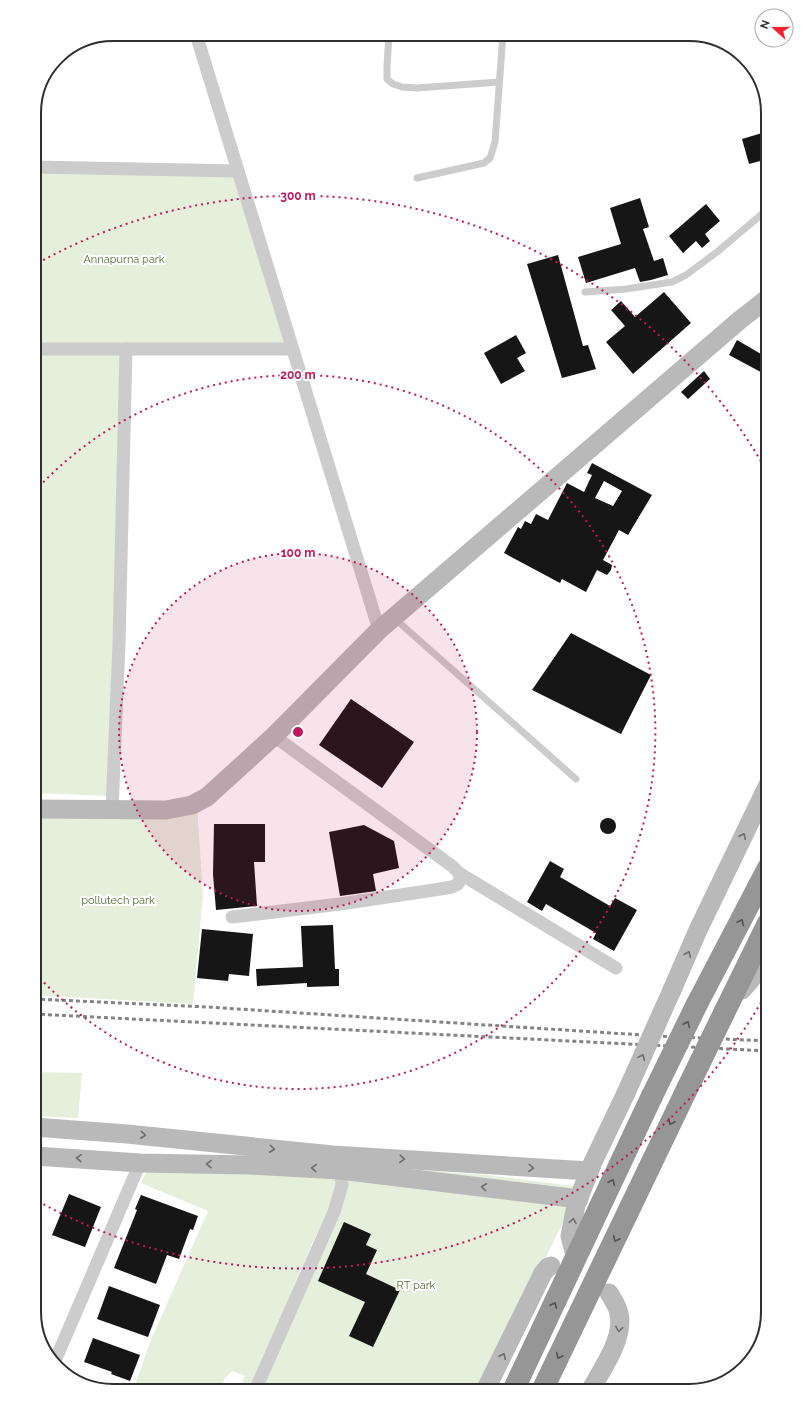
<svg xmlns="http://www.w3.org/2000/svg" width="802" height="1425" font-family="Raleway,sans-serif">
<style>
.green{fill:#e6eedc;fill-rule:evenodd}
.building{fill:#161616;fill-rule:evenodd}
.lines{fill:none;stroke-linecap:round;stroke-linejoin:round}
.lane{stroke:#ccc;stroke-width:7}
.street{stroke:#ccc;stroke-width:13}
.secondary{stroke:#b9b9b9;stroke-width:19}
.highway{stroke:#969696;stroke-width:22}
.rail{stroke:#848484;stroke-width:3;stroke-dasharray:4 3;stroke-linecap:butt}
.secondary-bridge{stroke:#b9b9b9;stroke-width:19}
.highway-bridge{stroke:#969696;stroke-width:22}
.oneway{stroke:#6d6d6d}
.oneway2{stroke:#535353}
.ring{fill:none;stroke:#c2185b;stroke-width:2;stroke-dasharray:2 4}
.labels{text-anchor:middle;stroke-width:4;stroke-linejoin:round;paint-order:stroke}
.park-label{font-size:11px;fill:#537038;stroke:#fff}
.rim{fill:none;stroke:#2f2f2f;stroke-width:2}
.centre{fill:#c2185b;stroke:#fff;stroke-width:2}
.ring-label{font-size:12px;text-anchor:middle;font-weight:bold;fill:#c2185b;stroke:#fff;stroke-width:4;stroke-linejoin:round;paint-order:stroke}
</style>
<rect width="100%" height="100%" fill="#fff"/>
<!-- green -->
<g class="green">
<path d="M34,167L237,171L292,349H126L112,796L34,793Z"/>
<path d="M197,806L203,895L193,1004L34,995V809Z"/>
<path d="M34,1072L82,1073L78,1118L34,1116Z"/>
<path d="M345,1165L486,1175L580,1187L481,1391H238L245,1376L232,1371L224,1379L222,1391H133L150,1342L208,1211L141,1183L147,1171ZM341,1182L285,1306L312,1244Z"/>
</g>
<!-- building -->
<g class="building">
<path d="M762,133L768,159L749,164L742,139Z"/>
<path d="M640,198L649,227L643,229L654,261L663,258L668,275L651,280L640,282L635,268L586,283L578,257L621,244L610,208Z"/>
<path d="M706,204L720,221L705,234L710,241L702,248L696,241L683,253L669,236Z"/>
<path d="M558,255L583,346L588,345L596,369L562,378L527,264Z"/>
<path d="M664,292L691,323L633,374L606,342L625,326L611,310L621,301L635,317Z"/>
<path d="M516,335L526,353L517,358L525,371L501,384L484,353Z"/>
<path d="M737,340L768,358V376L729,355Z"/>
<path d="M704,371L710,379L688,399L681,392Z"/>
<path d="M592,463L652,495L628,535L619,530L603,560L612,565L611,570L607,575L597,570L586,592L562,579L560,583L504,553L518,527L521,529L525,521L531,524L536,514L548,520L567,483L584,492L592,475L587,473ZM604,481L622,491L613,506L595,498Z"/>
<path d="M571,633L651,675L621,734L532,690Z"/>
<path d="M351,699L414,742L382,788L319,745Z"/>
<circle cx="608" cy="826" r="8"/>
<path d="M214,824H265V862H254L257,906L216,910L213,874Z"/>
<path d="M364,825L394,841L399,868L373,874L376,891L340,896L329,832Z"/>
<path d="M550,861L564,869L560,877L610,906L615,898L637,910L614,951L593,939L596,933L546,904L542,911L527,902Z"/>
<path d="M333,925L335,969H339V986L307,987V983L257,986L256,969L303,967L301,926Z"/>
<path d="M202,929L253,934L249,976L229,974L228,981L197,978Z"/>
<path d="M69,1194L101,1207L85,1247L52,1235Z"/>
<path d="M141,1195L198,1216L193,1230L190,1229L179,1259L167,1255L156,1284L114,1268L137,1210L135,1209Z"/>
<path d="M344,1222L371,1234L366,1245L377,1250L366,1274L400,1290L373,1347L349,1336L365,1302L318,1281Z"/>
<path d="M109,1286L160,1305L148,1337L97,1319Z"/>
<path d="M93,1338L140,1355L130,1381L111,1374L112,1372L84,1362Z"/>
</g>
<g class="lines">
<!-- lane -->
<g class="lane">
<path d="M389,34L387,66V79L393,84L402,87L417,88L499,82"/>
<path d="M417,178L484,163L490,158L495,142L503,34"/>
<path d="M585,292L626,289L672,282L686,275L717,252L768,209"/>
<path d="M394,618L576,779"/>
</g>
<!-- street -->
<g class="street">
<path d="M196,34L379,630"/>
<path d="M34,167L238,171"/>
<path d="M34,349H292"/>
<path d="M112,810L119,644L126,349"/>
<path d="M459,873L616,968"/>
<path d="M232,917L340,904L434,890L452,887L458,884L460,879L459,873L452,866L274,736"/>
<path d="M55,1361L140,1163"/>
<path d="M257,1386L334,1212L342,1185L340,1170"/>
</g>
<!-- secondary -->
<g class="secondary">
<path d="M34,809L166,810L192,805L207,797L274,736L379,630L741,319L768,298"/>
<path d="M672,990L698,930L768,785"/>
<path d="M742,990L750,981L768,954"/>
<path d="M34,1127L127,1134L333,1155L589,1171"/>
<path d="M34,1156L140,1163L248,1165L340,1170L579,1199"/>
<path d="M576,1259L570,1236L576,1205L593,1162L626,1093"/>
<path d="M485,1391L543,1273L548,1267L551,1266"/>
<path d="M590,1391C602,1369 627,1335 618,1310C616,1304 612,1298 609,1293"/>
</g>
<!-- highway -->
<g class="highway">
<path d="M697,1004L768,868"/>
<path d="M724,1013L768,923"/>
<path d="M513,1391L652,1096"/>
<path d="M542,1391L688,1087"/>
</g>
<!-- rail -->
<g class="rail">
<path d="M34,999L207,1007L658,1036L768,1041"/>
<path d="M34,1014L768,1051"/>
</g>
<!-- secondary-bridge -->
<path class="secondary-bridge" d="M626,1093L672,990"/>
<!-- highway-bridge -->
<g class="highway-bridge">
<path d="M688,1087L724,1013"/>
<path d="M652,1096L697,1004"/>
</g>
</g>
<!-- one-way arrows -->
<defs><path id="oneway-chevron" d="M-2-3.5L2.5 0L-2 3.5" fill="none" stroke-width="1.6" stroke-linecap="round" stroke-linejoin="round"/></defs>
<g class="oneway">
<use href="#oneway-chevron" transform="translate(743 836) rotate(-64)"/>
<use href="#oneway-chevron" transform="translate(688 954) rotate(-67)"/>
<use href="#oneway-chevron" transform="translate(642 1057) rotate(-66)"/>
<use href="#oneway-chevron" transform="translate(143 1135) rotate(6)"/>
<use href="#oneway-chevron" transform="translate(272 1149) rotate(6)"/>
<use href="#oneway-chevron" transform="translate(79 1158) rotate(-177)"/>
<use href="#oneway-chevron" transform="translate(402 1159) rotate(4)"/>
<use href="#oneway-chevron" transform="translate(209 1164) rotate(-179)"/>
<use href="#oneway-chevron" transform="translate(314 1168) rotate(-177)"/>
<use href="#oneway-chevron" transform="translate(531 1168) rotate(4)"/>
<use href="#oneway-chevron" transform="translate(484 1187) rotate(-173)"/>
<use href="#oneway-chevron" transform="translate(573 1221) rotate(-79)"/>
<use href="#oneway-chevron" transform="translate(619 1329) rotate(99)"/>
<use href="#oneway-chevron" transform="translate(503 1356) rotate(-64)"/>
</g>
<g class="oneway2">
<use href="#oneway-chevron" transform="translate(741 922) rotate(-63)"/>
<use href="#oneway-chevron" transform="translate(687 1024) rotate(-64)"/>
<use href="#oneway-chevron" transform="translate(671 1122) rotate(115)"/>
<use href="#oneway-chevron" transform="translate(612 1182) rotate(-65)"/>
<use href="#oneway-chevron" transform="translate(616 1239) rotate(116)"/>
<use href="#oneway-chevron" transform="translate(554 1305) rotate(-65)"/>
<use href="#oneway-chevron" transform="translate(559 1356) rotate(116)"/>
</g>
<!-- distance rings -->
<circle cx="298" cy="732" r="179" fill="#c2185b" fill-opacity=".12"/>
<g class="ring">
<circle cx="298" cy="732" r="179"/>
<path d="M35 491A357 357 0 1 1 35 973"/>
<path d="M767 992A536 536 0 0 1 34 1199M38 263A536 536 0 0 1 767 472"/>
</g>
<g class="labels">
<!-- park labels -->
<g class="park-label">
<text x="124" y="263">Annapurna park</text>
<text x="118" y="904">pollutech park</text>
<text x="416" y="1289">RT park</text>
</g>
</g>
<!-- crop -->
<path d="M0 0H802V1425H0ZM113 41H689A72 72 0 0 1 761 113V1312A72 72 0 0 1 689 1384H113A72 72 0 0 1 41 1312V113A72 72 0 0 1 113 41Z" fill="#fff" fill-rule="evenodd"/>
<path class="rim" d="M113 41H689A72 72 0 0 1 761 113V1312A72 72 0 0 1 689 1384H113A72 72 0 0 1 41 1312V113A72 72 0 0 1 113 41Z"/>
<circle cx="298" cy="732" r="6" class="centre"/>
<g class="ring-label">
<text x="298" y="200">300 m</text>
<text x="298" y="379">200 m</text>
<text x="298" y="557">100 m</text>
</g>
<!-- north arrow -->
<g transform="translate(774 28) rotate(291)"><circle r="19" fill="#ffffff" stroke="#acacac"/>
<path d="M0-3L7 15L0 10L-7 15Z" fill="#f72134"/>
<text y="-6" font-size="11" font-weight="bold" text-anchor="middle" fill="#2f2f2f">N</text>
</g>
</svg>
